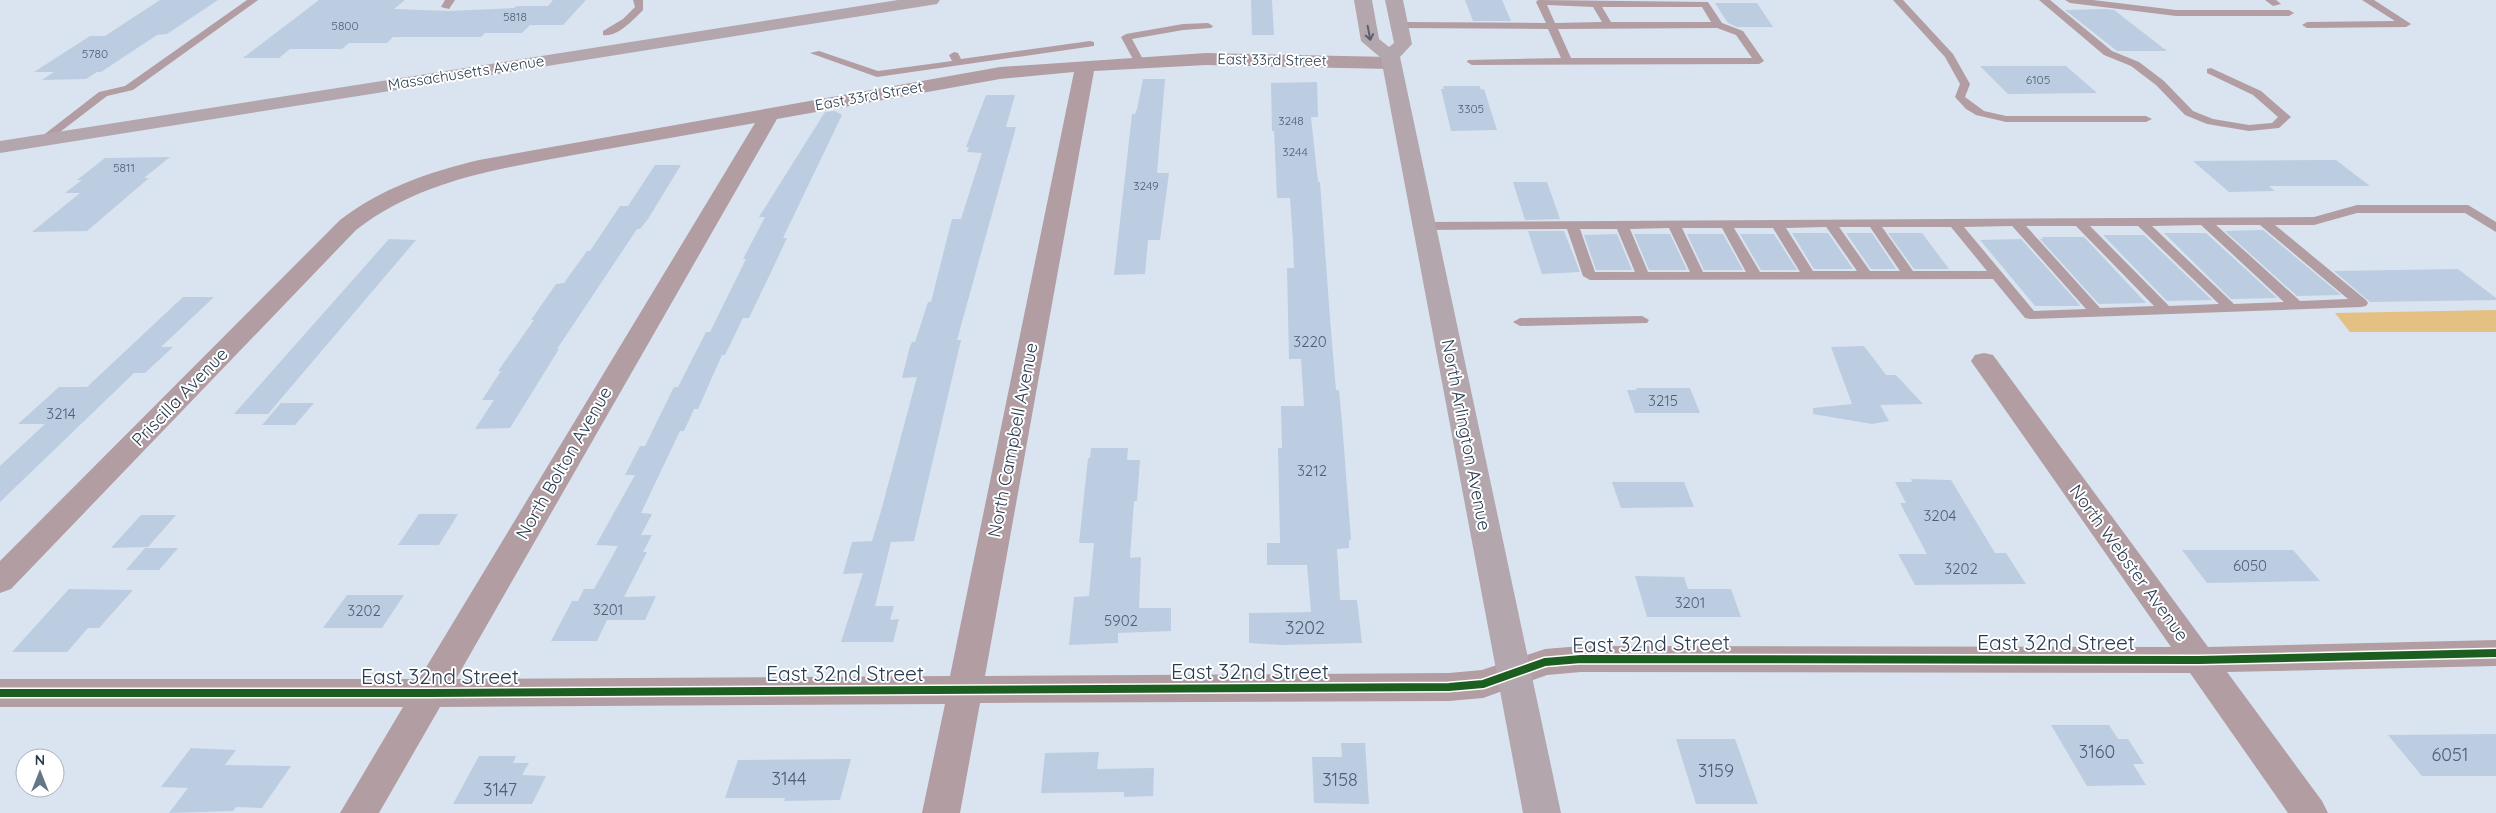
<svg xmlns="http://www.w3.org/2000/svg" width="2496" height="813" font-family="Quicksand,sans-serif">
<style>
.forest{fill:#e4c083}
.building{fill:#bccde1}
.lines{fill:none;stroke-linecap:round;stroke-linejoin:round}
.service{fill:#b29da2;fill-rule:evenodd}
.minor{fill:#b29da2;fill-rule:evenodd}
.secondary{fill:#b4a6ad;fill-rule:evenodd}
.cycleway-casing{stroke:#fff;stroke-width:11}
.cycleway{stroke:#1b5e20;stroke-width:8}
.oneway{stroke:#596071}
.labels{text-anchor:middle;stroke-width:4;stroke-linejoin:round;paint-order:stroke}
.far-number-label{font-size:12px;fill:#4d6074}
.far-street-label{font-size:15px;fill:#283b50;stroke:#fff}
.number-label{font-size:15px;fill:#4d6074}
.street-label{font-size:18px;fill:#283b50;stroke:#fff}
.near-number-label{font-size:18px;fill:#4d6074}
.near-street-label{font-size:21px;fill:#283b50;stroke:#fff}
</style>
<rect width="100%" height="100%" fill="#d9e4f0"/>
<!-- forest -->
<path class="forest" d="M2496,310V332H2350L2335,313Z"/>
<!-- building -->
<g class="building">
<path d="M160,0H218L167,34L157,35L101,72H97L86,79L42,80L54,72H34L90,36H105Z"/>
<path d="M319,0H405L394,9L449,11L514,8L517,6H548L553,0H586L563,25H530L522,33H485L481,37H393L387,43H349L342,49H290L279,58H243Z"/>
<path d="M1251,0H1272L1274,35H1252Z"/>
<path d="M1465,0H1502L1511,21H1473Z"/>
<path d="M1715,3H1757L1773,27H1737L1728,23Z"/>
<path d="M2106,9L2114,10L2167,51H2117L2065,10Z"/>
<path d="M1980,66H2066L2097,93L2008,94Z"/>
<path d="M1143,79H1165L1157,173H1169L1160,240H1148L1145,274L1114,275L1132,114H1135L1137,109Z"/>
<path d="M1317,82L1318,117H1311L1318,182H1320L1330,318L1336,390H1339L1342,422L1351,540H1349V548L1337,549L1340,600H1357L1362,643L1281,645L1249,643V613L1311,612L1307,565H1267V543H1280L1278,448H1282L1281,406H1304L1301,359H1289L1287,268H1294L1293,242L1290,198H1277L1274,131H1272L1271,83Z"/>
<path d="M1443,86H1480L1481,90L1484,89L1497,130L1451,131L1441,89H1444Z"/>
<path d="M986,95H1015L1006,127H1016L957,340H961L914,541L891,542L875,606H894L890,620L899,619L893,642H841L863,573L843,574L852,542L872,541L881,511L917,377L902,378L910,346L912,342H915L928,302H931L952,219H961L982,153L967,152L969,147H966Z"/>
<path d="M835,111L842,115L783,238H787L772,270L749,318H743L725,355H722L698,409H694L684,431H680L641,513L652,514L641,535H652L643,552H647L624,597L656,596L645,620H607L597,641H551L572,601H578L584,589H594L618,546L596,545L635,475H625L640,446H645L672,391L674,387H678L706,332H710L746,259H743L765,217H759L825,112Z"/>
<path d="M170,157L144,178H149L87,231L32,232L80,193H65L82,180H77L105,158Z"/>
<path d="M2336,160L2370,186H2269L2275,191L2229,192L2193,161Z"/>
<path d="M655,165H681L648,219L640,229H637L557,349H559L510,428L475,429L494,400H482L501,371H498L534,320H531L556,284L564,283L587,251H590L620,206H628Z"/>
<path d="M1513,182H1547L1560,219L1525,220Z"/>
<path d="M2263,230L2341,295L2297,296L2225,231Z"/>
<path d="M1528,231H1564L1580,272L1542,274Z"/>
<path d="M1792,233H1828L1853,269H1814Z"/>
<path d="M1846,233H1872L1896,269H1871Z"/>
<path d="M1888,233H1922L1949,269H1914Z"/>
<path d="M2164,233H2206L2277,298L2231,299Z"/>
<path d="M1617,234L1632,270H1596L1584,235Z"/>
<path d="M1634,234H1670L1687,270H1649Z"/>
<path d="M1687,234H1723L1743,270H1704Z"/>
<path d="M1740,234H1774L1797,270H1761Z"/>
<path d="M2103,235H2144L2212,300L2167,301Z"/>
<path d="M2042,237H2084L2146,303L2099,304L2040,239H2043Z"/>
<path d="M389,239L416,240L268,414H234Z"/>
<path d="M2021,239L2079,304L2080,306H2035L1980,240Z"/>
<path d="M2458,269L2496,298V300L2370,302L2334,271Z"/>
<path d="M183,297H214L161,347H173L145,373H134L0,502V466L45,424H18L59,387H87Z"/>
<path d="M1864,346L1886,375H1896L1923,404L1880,405L1889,421L1872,424L1813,414V408L1852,404L1831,347Z"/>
<path d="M1636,388H1690L1700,413H1635L1627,390H1637Z"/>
<path d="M281,403H314L295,425H262Z"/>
<path d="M1091,448H1128L1127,460H1140L1137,501H1134L1130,558L1141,557L1139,608H1171V631L1118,633V643L1069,645L1074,597L1089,596L1094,543H1079L1088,458H1090Z"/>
<path d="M1911,479L1951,480L1995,553H2006L2026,584L1915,585L1898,554H1927L1900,503H1906L1895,482H1912Z"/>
<path d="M1612,482H1684L1694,507L1621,508Z"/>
<path d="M419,514H458L439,545H398Z"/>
<path d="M141,515H176L148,547L111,548Z"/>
<path d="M145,548H178L159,570H126Z"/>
<path d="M2182,550H2293L2320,581L2207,583Z"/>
<path d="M1635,576L1684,577L1688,589H1731L1741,617H1647Z"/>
<path d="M69,589L133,590L99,628H88L67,652H12Z"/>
<path d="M347,595H404L382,628H323Z"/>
<path d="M2051,725H2109L2118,739H2128L2144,764H2133L2146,785L2087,786Z"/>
<path d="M2496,734V776H2422L2388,735Z"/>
<path d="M1676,739H1735L1758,804H1696Z"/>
<path d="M1341,743H1365L1369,804L1314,803L1312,757H1342Z"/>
<path d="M191,748L236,750L225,765L291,766L262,808L236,807L233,811L169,813L188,788L161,787Z"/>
<path d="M1099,752L1097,769L1154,768L1153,796L1124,797V792L1041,793L1045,753Z"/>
<path d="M479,756H516L513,763H529L522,775L546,776L532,804H453Z"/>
<path d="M851,759L840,800L784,801L785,798H725L738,760Z"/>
</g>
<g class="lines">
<!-- service -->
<g class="service">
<path d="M247,0H258L133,90L107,96L47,142H39L37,140L99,92L125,86Z"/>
<path d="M445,0H455L449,9L441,7Z"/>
<path d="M633,0H643V10C634,19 617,38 603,35V31L623,19L635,7Z"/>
<path d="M1538,0L1708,2L1722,23L1743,31L1764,61L1759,64L1472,65L1467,62L1468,60L1561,58L1548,29L1399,28L1394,25L1399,22L1546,23L1536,2ZM1547,5L1593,7L1602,22L1555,23ZM1602,7H1702L1711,22H1611ZM1717,28L1736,35L1752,58H1571L1558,29Z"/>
<path d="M1893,0H1903L1953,54L1970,84L1965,97L1984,111L2006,116H2146L2152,119L2146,122H2006L1976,115L1966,109L1955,97L1960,84L1945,57Z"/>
<path d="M2039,0H2050L2112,51L2139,62L2164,81L2193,111L2213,119L2249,125L2272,123L2278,117L2253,95L2207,73V69L2211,68L2261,91L2291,117L2279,128L2249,131L2207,124L2185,115L2156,85L2131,66L2104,55Z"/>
<path d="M2065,0H2093L2176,10H2289L2294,13L2289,16H2176L2070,3Z"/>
<path d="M2265,0H2276L2281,4L2273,6Z"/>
<path d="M2362,0H2374L2411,24L2406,27L2307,28L2302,25L2307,22L2395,21Z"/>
<path d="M1208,23L1213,26L1211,28L1183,30L1132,39L1145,63L1140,66L1135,63L1121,37L1126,34L1183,24Z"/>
<path d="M1090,41L1094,42V46L877,77L810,53L819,51L878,71L952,61L949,55L954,52L958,53L961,59Z"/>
<path d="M2357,205H2468L2496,222V232L2465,213H2357L2314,225H2275L2366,300L2368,303L2366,306L2361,307L2030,319L2025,318L1993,279L1590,280L1583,276L1567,229L1424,230L1418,226L1424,222L2314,217ZM2201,225L2284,302L2234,304L2152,226ZM2216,225H2260L2348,299L2300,301ZM2012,226L2013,227L2086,309L2034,311L1964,227ZM2026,226H2076L2154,306L2100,308ZM2090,226H2138L2219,304L2169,306ZM1826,227L1827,228L1857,271H1813L1786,228ZM1839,227H1870L1900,271H1870ZM1882,227H1951L1987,271H1913ZM1669,228L1690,272H1648L1630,229ZM1682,228H1722L1746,272H1703ZM1734,228H1773L1800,272H1760ZM1580,229H1617L1635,272H1595Z"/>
<path d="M1642,316L1649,320L1647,323L1520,326L1513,322L1520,318Z"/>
</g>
<!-- minor -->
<path class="minor" d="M1206,53L1391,57L1398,59L1400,63L1398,67L1391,69L1206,65L1094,71L985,676L1449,673L1482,670L1545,649L1581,646L2171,647L1971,361L1975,355L1984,353L1993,355L2208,647L2496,640V666L2227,672L2322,801L2328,813H2288L2190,673L1581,672L1547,675L1483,698L1449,701L980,703L960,813H922L945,704L440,707L379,813H340L403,707H0V679H419L755,123C696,133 638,144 579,154C500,169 422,179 356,230L11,589L0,593V561L340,220C382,188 429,172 479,160L1000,67ZM1074,72L950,676L456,679L777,119L1000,79Z"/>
<!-- secondary -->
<g class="secondary">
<path d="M898,0H940L937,4L931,5L0,153V141Z"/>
<path d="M1354,0H1372L1379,39L1389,47L1394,43L1385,0H1403L1412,44L1400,57L1561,813H1523L1381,58L1361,41Z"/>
</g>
<!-- cycleway casing -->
<g class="cycleway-casing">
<path id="cycleway" d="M0,693H429L1449,687L1483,684L1545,662L1581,659L2199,660L2496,653"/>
</g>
<!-- cycleway -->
<use href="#cycleway" class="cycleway"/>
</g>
<!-- one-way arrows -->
<defs><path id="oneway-shaft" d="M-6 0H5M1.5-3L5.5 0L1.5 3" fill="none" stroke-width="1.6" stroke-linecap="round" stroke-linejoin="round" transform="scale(1.25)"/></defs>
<use class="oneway" href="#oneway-shaft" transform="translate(1369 33) rotate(79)"/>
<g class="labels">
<!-- far-number labels -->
<g class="far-number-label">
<text x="515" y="21">5818</text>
<text x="345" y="30">5800</text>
<text x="95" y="58">5780</text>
<text x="2038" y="84">6105</text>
<text x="1471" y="113">3305</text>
<text x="1291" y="125">3248</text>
<text x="1295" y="156">3244</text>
<text x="124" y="172">5811</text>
<text x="1146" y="190">3249</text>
</g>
<!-- far-street labels -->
<g class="far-street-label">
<text transform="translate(1272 60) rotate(1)" y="5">East 33rd Street</text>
<text transform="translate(466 73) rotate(-9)" y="5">Massachusetts Avenue</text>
<text transform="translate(869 96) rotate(-10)" y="5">East 33rd Street</text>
</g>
<!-- number labels -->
<g class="number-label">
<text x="1310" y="347">3220</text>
<text x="1663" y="406">3215</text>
<text x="61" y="419">3214</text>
<text x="1312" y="476">3212</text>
<text x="1940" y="521">3204</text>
<text x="2250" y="571">6050</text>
<text x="1961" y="574">3202</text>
<text x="1690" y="608">3201</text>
<text x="608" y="615">3201</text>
<text x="364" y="616">3202</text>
<text x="1121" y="626">5902</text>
</g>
<!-- street labels -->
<g class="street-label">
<text transform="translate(180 397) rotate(-46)" y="6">Priscilla Avenue</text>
<text transform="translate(1466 435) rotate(79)" y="6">North Arlington Avenue</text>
<text transform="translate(1013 440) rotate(-79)" y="6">North Campbell Avenue</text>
<text transform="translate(564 463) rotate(-60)" y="6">North Bolton Avenue</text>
<text transform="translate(2129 563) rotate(54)" y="6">North Webster Avenue</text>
</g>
<!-- near-number labels -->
<g class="near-number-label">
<text x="1305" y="634">3202</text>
<text x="2097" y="758">3160</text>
<text x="2450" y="761">6051</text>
<text x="1716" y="777">3159</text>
<text x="789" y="785">3144</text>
<text x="1340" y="786">3158</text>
<text x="500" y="796">3147</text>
</g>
<!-- near-street labels -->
<g class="near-street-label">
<text x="2056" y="650">East 32nd Street</text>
<text transform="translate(1651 644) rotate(-1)" y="7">East 32nd Street</text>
<text x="1250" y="679">East 32nd Street</text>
<text x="845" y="681">East 32nd Street</text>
<text x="440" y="684">East 32nd Street</text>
</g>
</g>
<!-- north arrow -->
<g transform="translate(40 773)"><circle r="24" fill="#ffffff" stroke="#a9b1b9"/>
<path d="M0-4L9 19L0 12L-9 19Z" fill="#667688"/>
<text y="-8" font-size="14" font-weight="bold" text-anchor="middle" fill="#283b50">N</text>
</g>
</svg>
